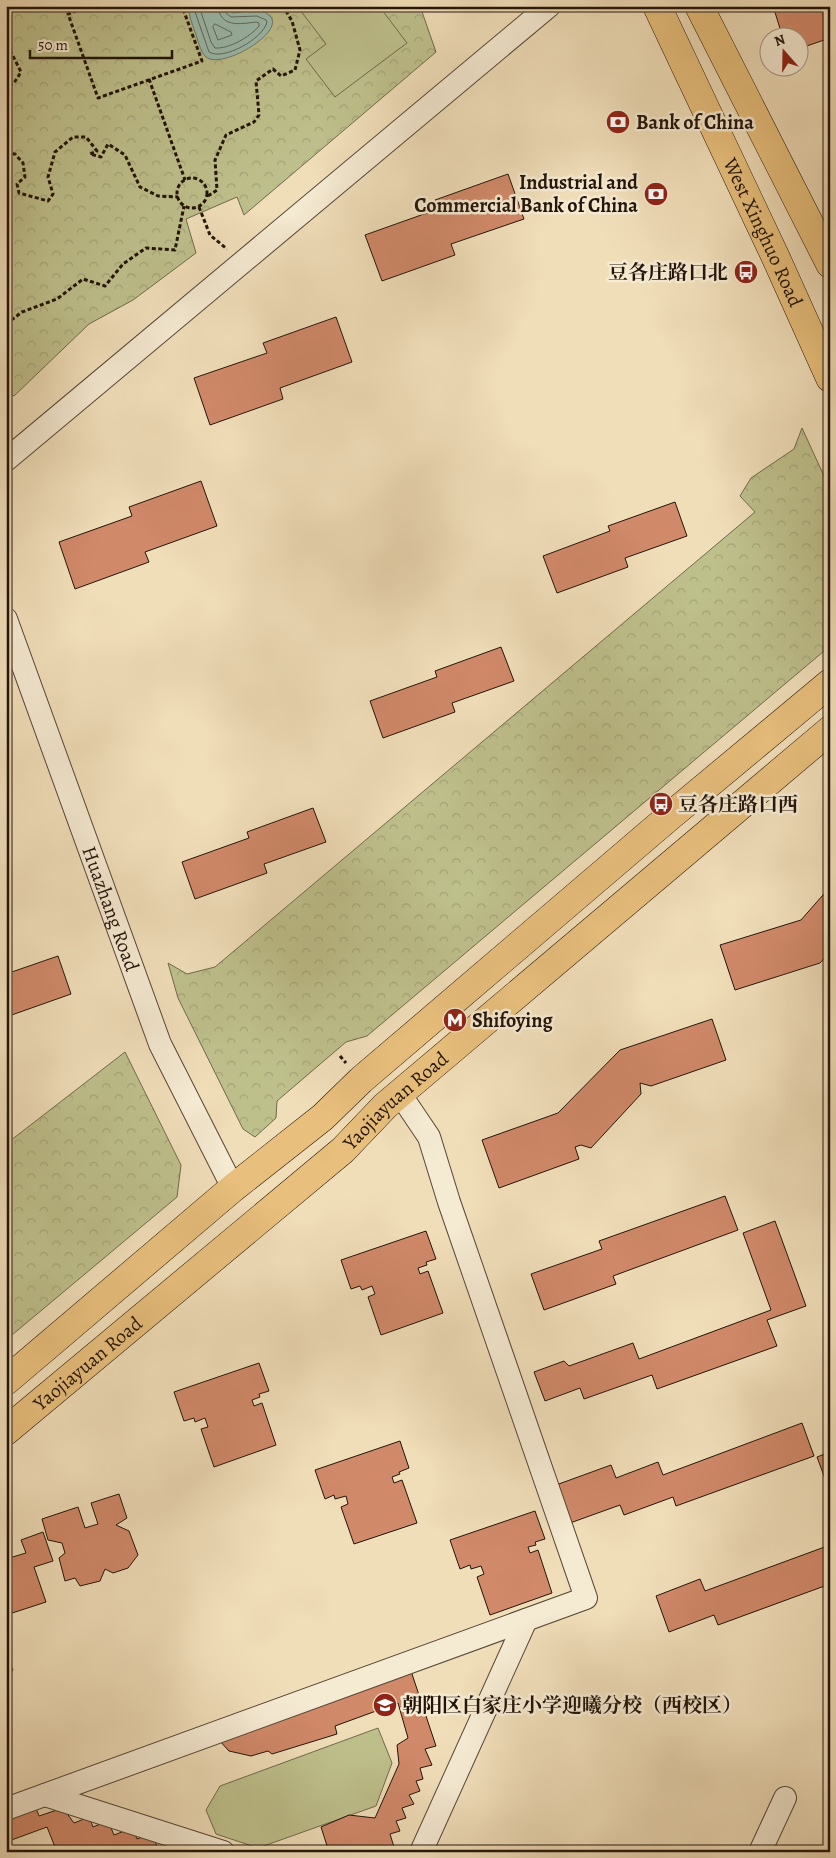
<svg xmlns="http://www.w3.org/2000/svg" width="836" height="1858" font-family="Alegreya,'Noto Serif SC',serif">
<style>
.park{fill:url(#park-crowns);stroke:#706a4b}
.garden{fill:#bec08c;stroke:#706a4b}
.water{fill:#9abcae;stroke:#6a796c}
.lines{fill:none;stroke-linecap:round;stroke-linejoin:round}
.shore{stroke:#5e685c;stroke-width:1}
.building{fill:#d08969;stroke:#23140a}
.minor-casing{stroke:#564636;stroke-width:24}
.major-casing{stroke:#23140a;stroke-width:29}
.path{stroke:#23140a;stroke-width:3;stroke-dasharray:4 2.5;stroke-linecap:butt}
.minor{stroke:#f5ead2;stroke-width:22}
.major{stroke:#e8bf7c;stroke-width:28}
.labels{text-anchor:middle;stroke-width:5;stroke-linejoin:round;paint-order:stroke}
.poi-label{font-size:20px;font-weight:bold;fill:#23140a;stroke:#f5ead2;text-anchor:start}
.street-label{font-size:20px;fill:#23140a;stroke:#f5ead2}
</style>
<defs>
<pattern id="park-crowns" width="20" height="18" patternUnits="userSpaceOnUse" patternTransform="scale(1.25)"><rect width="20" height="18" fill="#bec08c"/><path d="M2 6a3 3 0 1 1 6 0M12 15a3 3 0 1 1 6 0" fill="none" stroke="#a3a477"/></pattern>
</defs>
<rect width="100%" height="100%" fill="#f0deb9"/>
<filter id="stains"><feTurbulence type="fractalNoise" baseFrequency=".004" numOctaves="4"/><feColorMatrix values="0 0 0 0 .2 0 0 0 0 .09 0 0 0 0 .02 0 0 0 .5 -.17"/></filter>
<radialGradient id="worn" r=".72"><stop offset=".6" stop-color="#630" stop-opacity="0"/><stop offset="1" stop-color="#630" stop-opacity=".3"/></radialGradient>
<!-- park -->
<g class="park">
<path d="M6,6H420L436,52L244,215L237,197L186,219L196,253L133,300L89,324L14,396L6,392Z"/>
<path d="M802,428L830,489V646L367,1036L346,1042L277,1101L276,1118L255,1137L243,1129L178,998L168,963L187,974L215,967L755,512L740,496L751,478L794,449Z"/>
<path d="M125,1052L181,1165L177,1197L6,1340V1144Z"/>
</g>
<!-- garden -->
<g class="garden">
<path d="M297,6H379L407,43L335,97L306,59L326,44Z"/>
<path d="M378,1728L392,1763L376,1806L258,1848L216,1834L206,1810L220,1786Z"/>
</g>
<!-- water -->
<path class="water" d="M188,6H229L230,11L233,13C245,12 261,7 270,16C286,32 222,70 206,57C200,52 198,39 195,32C192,24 189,15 188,6Z"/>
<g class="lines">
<!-- shore -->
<g class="shore">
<path d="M193,6L209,52C223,61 263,39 267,22L266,20L257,16L231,17L226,13L225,6"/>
<path d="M199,6L211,42L215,48C229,49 250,37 259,26V23L256,22C240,24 220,28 218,6"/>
<path d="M215,24L231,32L232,35L218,40L213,27Z"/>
</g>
</g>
<!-- building -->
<g class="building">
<path d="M773,6H830V38L798,49V38H783Z"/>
<path d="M508,174L524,219L451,244L455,255L382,281L365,235L438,209L435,200Z"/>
<path d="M336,317L352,362L280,388L283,399L210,425L194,378L267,353L263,343Z"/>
<path d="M201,481L217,526L145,552L149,562L75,589L59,542L132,516L129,507Z"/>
<path d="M675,502L687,536L625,558L628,567L557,593L543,556L610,531L608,526Z"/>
<path d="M501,647L514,681L452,703L455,712L383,738L370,701L437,677L435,671Z"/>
<path d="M313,808L326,842L264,864L267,873L195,899L182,862L249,838L247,832Z"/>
<path d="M830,887V952L820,963L735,990L720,945L801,920Z"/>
<path d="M58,956L71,994L6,1017V974Z"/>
<path d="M712,1019L726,1060L651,1086L640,1083L641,1094L591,1148L581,1145L575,1147L579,1159L499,1188L482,1140L558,1113L620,1050Z"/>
<path d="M725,1196L738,1230L613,1276L616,1284L544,1310L531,1274L602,1249L599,1241Z"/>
<path d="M775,1221L806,1306L767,1320L777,1346L657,1389L652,1375L584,1399L580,1388L545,1401L534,1372L564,1361L569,1366L633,1343L639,1359L771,1310L743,1233Z"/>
<path d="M426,1231L436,1259L426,1262L427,1265L418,1268L420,1274L428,1271L443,1313L381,1335L368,1297L375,1294L372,1286L362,1290L360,1286L351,1289L341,1260Z"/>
<path d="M259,1363L269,1391L259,1394L260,1397L252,1400L254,1406L262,1403L276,1445L214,1467L201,1429L208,1427L205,1418L195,1422L194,1418L184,1421L174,1392Z"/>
<path d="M802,1423L814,1456L676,1506L673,1497L624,1515L620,1505L570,1523L556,1485L611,1465L616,1478L658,1462L663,1475Z"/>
<path d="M400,1441L409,1468L399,1472L400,1474L392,1477L394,1483L402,1480L417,1523L354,1544L341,1507L348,1504L346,1496L335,1499L334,1495L325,1499L315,1470Z"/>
<path d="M830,1452V1492L817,1457Z"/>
<path d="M119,1494L127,1518L116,1525L129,1531L138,1555L128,1568L113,1573L105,1569L100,1581L80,1586L75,1578L65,1581L59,1558L65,1553L62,1543L48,1540L42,1519L78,1507L85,1528L98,1524L91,1503Z"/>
<path d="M535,1511L545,1539L535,1542L536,1545L528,1547L530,1553L538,1550L552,1593L490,1615L477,1577L484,1574L481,1566L471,1569L470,1565L460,1569L450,1540Z"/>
<path d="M43,1532L53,1561L34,1567L46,1602L6,1615V1559L26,1553L21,1540Z"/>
<path d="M830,1545V1584L718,1625L714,1615L669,1632L656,1596L700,1579L705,1591Z"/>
<path d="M6,1653L13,1670L6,1678Z"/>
<path d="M411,1671L436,1746L425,1749L432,1765L420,1768L423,1779L416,1781L420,1791L409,1795L414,1804L402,1808L406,1818L396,1821L400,1831L390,1834L394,1847L381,1852H329L321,1827L349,1815L375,1818L399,1764L397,1745L408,1738L398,1703L335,1726L337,1734L272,1754L268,1751L251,1756L229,1751L218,1739Z"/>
<path d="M34,1803L39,1816L63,1808L74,1823L89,1817L93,1827L108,1821L114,1835L132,1828L137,1839L152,1833L159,1852H78L77,1850L72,1852H57L47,1827L6,1842V1813Z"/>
</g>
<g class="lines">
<!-- minor casing -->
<g class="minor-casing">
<g id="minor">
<path d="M6,460L549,6"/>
<path id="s1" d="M6,619L160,1044L233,1188"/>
<path d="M45,1795L223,1852"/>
<path d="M6,1809L586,1598L449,1202L429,1137L400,1094"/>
<path d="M421,1852L526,1620"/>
<path d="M760,1852L785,1798"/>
</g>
</g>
<!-- major casing -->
<g class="major-casing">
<g id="major">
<path id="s2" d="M657,6L776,258L830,378"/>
<path d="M699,6L830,264"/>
<path d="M6,1381L233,1188L323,1117L361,1080L669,817L830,683"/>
<path id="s3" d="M6,1431L343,1150L385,1106L830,730"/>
</g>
</g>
<!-- path -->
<g class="path">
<path d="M89,6L68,14L98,98L202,61L182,6"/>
<path d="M6,38L9,48L21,72L14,83L6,87"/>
<path d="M149,79L185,180"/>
<path d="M6,153L15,154L23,163L25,177L17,184L19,193L48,201L53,194L48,177L55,152L73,137H86L97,151L90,154L101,157L108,144L125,155L140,187L158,196L178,197"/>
<circle cx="192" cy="193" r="15"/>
<path d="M208,196L217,190L215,160L226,135L254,122L259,115L256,81L273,69L281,76L295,70L300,50L292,21L283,6"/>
<path d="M199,207L210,235L227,249"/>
<path d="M6,324L22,312L57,299L83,279L105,286L123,264L146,248L175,250L184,206"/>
<path d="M340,1056L346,1063"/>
</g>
<!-- minor -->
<use href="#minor" class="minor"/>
<!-- major -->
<use href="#major" class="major"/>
</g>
<!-- icons -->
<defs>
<g id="bank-disc" transform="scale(1.25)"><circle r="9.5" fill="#8f2418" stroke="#f5ead2"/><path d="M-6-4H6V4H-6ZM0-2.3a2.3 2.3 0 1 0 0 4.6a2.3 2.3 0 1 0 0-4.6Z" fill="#fff"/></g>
<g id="bus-disc" transform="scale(1.25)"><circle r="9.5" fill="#8f2418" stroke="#f5ead2"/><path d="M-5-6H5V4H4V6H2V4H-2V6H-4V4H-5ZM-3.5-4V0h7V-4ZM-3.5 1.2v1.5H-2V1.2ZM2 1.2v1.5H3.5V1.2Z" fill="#fff"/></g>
<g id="metro-disc" transform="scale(1.25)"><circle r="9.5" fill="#8f2418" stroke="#f5ead2"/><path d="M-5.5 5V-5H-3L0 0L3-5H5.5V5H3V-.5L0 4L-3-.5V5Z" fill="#fff"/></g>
<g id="school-disc" transform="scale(1.25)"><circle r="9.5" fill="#8f2418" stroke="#f5ead2"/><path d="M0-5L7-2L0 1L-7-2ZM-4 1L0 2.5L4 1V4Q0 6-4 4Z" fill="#fff"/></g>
</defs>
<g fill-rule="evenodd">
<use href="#bank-disc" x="618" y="122"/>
<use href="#bank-disc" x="656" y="194"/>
<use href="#bus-disc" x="746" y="272"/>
<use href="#bus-disc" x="661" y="804"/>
<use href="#metro-disc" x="455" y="1020"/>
<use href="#school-disc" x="385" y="1705"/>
</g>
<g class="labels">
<!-- poi labels -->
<g class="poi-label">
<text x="636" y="129">Bank of China</text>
<text x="638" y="189" text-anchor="end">Industrial and<tspan x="638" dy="23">Commercial Bank of China</tspan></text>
<text x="728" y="279" text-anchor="end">豆各庄路口北</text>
<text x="678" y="811">豆各庄路口西</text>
<text x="472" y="1027">Shifoying</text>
<text x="402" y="1712">朝阳区白家庄小学迎曦分校（西校区）</text>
</g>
<!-- street labels -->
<g class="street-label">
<text dy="7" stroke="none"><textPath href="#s2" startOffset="250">West Xinghuo Road</textPath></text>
<text dy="7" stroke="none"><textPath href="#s1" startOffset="308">Huazhang Road</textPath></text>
<text dy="7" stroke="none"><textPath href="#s3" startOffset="511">Yaojiayuan Road</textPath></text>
<text dy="7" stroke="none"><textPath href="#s3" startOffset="106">Yaojiayuan Road</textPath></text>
</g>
</g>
<!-- margin -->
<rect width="836" height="1858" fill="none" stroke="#f0deb9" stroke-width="25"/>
<rect x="8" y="8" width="821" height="1843" fill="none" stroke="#23140a" stroke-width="2.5"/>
<rect x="12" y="12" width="811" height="1833" fill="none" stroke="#23140a"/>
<!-- north arrow -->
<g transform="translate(784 52) rotate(340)"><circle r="24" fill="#f5ead2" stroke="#a19482"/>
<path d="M0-4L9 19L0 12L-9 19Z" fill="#8f2418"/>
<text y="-8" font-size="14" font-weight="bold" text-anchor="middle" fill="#23140a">N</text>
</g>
<!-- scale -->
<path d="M30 50v8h142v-8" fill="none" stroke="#23140a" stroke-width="2.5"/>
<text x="38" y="50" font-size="15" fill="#23140a" stroke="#f5ead2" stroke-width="4" paint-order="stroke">50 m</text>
<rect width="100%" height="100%" filter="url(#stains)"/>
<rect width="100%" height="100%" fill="url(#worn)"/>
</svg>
